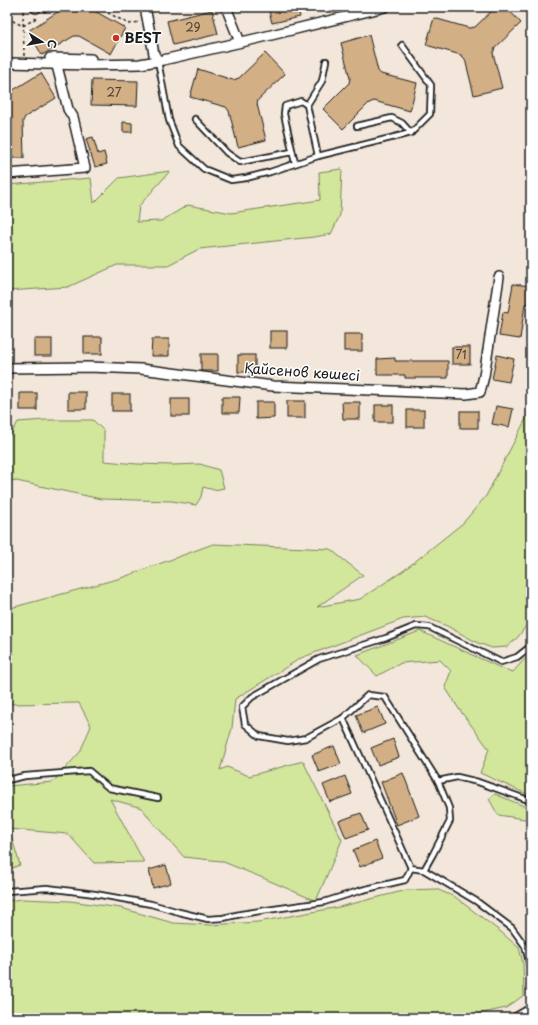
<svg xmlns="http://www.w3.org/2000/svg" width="538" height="1025" font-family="'Playpen Sans',sans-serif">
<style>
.green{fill:#d2e79c;stroke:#77825c}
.building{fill:#d3af85;stroke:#1c1c1c}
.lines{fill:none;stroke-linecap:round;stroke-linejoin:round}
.service-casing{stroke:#1c1c1c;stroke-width:8}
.minor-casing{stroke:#1c1c1c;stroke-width:12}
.path{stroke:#1c1c1c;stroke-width:1.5;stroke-dasharray:3 3;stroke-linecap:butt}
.service{stroke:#fff;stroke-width:4.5}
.minor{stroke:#fff;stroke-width:9}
.poi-dot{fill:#c8321e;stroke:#fff;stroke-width:1.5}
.labels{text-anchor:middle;stroke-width:3;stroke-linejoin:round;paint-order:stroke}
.number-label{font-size:12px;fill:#4a4136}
.poi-label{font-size:14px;font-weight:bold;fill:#1c1c1c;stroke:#fff;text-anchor:start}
.street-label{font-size:14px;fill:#1c1c1c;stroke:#fff}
</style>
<rect width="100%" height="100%" fill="#f2e7da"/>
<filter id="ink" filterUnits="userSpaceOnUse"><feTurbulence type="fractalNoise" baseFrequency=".025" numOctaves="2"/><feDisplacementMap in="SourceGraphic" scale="8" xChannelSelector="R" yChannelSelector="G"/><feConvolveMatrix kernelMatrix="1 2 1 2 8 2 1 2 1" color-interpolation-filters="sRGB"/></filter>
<g filter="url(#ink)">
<!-- green -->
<g class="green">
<path d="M342,169L340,215L331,234L314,237L199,249L168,265H117L68,287L7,291V185L91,178L94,203L119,178L170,171L139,206L137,222L161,221L188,205L231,213L320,200L319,172Z"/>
<path d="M531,409V619L518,637L507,647L492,648L478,643L447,626L425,617L403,619L301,658L235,699L232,728L220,770L227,767L249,776L303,761L342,840L316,901L263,878L221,861L184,857L150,819L142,808L110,799L144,862L94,863L68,834L9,829L20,865L7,870V786L53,782L80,752L91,726L79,703L7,704V609L121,578L213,544L330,549L363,575L317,607L360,599L403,571L463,523L486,496Z"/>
<path d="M45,420H93L104,431V461L137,464L173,465L200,464L219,470L224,488L214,490L203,487L201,497L196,505L172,501L101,499L7,479V439H8L18,422Z"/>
<path d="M420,631L501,668L513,672L531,652V796L480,773L489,749L459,709L445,687L451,671L440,660L401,663L377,676L357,655Z"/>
<path d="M495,794L531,809V820L498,815L489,799Z"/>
<path d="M436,889L455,897L501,932L519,948L523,963L524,995L506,1008L460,1018H7V901L22,899L70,901L121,908L173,923L211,925L258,922L339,907L407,890Z"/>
</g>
<!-- building -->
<g class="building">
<path d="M62,7H91L93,10L125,28L111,54L79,36H74L42,55L28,31L59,11Z"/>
<path d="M268,7H298L300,17L272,23Z"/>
<path d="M496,7H506L521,23L495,48L493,53L502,88L474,95L465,59L461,55L426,45L434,18L469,28L475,27Z"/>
<path d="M212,10L218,34L173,45L167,21Z"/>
<path d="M369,35L378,71L381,74L417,83L410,111L374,101L369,103L343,129L323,109L349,83L350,78L341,43Z"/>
<path d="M265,53L285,74L258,100L257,104L266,140L238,147L229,111L226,107L190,97L198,69L233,80L239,78Z"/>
<path d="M41,73L56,98L25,117L23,121L24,158H7V92H10Z"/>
<path d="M92,80L138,81L137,106L91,105Z"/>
<path d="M123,122L132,123V132H123Z"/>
<path d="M93,137L98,154L104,152L107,164L95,167L86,139Z"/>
<path d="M513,284L531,286L528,304H525L520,339L499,336L503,312L508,313Z"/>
<rect x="270" y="331" width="17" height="17"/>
<rect x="344" y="334" width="18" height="17"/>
<rect x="84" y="337" width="18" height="17"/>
<rect x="34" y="339" width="18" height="17"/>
<path d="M152,339H169V356H151Z"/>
<rect x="452" y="347" width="18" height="17"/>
<rect x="201" y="354" width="17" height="17"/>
<rect x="238" y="355" width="17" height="17"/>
<path d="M497,355L514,359L509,382L492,379Z"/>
<path d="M395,358V361H448V378H405V375H377V359Z"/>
<rect x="68" y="392" width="18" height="17"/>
<rect x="20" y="393" width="17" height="17"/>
<rect x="112" y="394" width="18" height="17"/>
<path d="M222,397H240L239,413H222Z"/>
<rect x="171" y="399" width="18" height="17"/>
<rect x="287" y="401" width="18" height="17"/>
<path d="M256,402H274V418L256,419Z"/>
<path d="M342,402H360V419H343Z"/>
<rect x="375" y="405" width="18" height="17"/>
<path d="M496,406L513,409L509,427L492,424Z"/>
<rect x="407" y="410" width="17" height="17"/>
<rect x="460" y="411" width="18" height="17"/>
<path d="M378,707L385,724L363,733L356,715Z"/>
<path d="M393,739L399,757L378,765L371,748Z"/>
<path d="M334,746L341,764L319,772L312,755Z"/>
<path d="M403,773L419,816L397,825L381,782Z"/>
<path d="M345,776L352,794L330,802L323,785Z"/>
<path d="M361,813L368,830L346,838L339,821Z"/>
<path d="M375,841L382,858L360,867L353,850Z"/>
<path d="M166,865L171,883L153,888L149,870Z"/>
</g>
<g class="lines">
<!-- service casing -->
<g class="service-casing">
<g id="service">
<path d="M158,61L169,120L179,146L204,169L231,180L246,178L270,172L318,156L411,133L430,114L431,85L402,45"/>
<path d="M307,105L322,81L326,61"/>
<path d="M195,119L227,153L240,162L292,152"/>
<path d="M357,126L392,118L402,123L411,133"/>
<path d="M295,163L284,114L285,106L301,101L307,105L318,156"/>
<path d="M343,718L411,868L424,870L476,901L512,928L525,946L531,970"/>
<path d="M7,780L25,776L89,771L109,788L158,798"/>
<path d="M438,781L385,697L368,695L343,718L306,738L288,741L259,736L245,724L242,707L252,697L319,659L386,638L416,626L429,627L501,662L517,657L531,646"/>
<path d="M424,870L433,854L450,821L449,808L438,781L457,777L478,782L531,801"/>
<path d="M7,891L47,888L95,894L151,904L179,912L208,919L223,918L241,914L267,910L324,902L362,890L405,880L411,868"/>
<path d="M512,1018L531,1007"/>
</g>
</g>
<!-- minor casing -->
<g class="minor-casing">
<g id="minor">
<path d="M145,7L154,54L158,61"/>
<path d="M226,7L240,42"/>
<path d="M36,8L37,7"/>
<path d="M50,58L91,59"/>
<path d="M7,63L89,65L140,64L163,60L259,38L385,7"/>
<path d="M7,174L85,168L73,117L68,109L55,58"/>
<path d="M7,368L89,367L141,369L273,386L466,394L480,392L484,376L499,277"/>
</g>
</g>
<!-- path -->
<g class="path">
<path d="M97,7L129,24L139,22"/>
<path d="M23,11L24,56"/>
<path d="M44,12L53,7"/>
<path d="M7,18L23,26L38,17"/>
</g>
<!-- service -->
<use href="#service" class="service"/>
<!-- minor -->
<use href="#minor" class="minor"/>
</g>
</g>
<!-- markers -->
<circle class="poi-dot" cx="116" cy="38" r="4"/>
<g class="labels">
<!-- number labels -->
<g class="number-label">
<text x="193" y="32">29</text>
<text x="114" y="97">27</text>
<text x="461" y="359">71</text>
</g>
<!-- poi labels -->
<g class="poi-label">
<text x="124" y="43">BEST</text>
</g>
<!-- street labels -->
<g class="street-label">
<text transform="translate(302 372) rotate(4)" y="5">Қайсенов көшесі</text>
</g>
</g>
<!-- margin -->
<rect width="538" height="1025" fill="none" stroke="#fff" stroke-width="24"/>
<rect x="12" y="12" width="514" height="1001" fill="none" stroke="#1c1c1c" stroke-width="1.5" filter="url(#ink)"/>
<!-- north arrow -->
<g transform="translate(42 42) rotate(101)" stroke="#ffffff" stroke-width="3" paint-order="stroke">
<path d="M0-3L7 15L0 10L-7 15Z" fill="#1c1c1c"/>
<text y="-6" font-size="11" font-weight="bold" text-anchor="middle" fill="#1c1c1c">С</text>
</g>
</svg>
